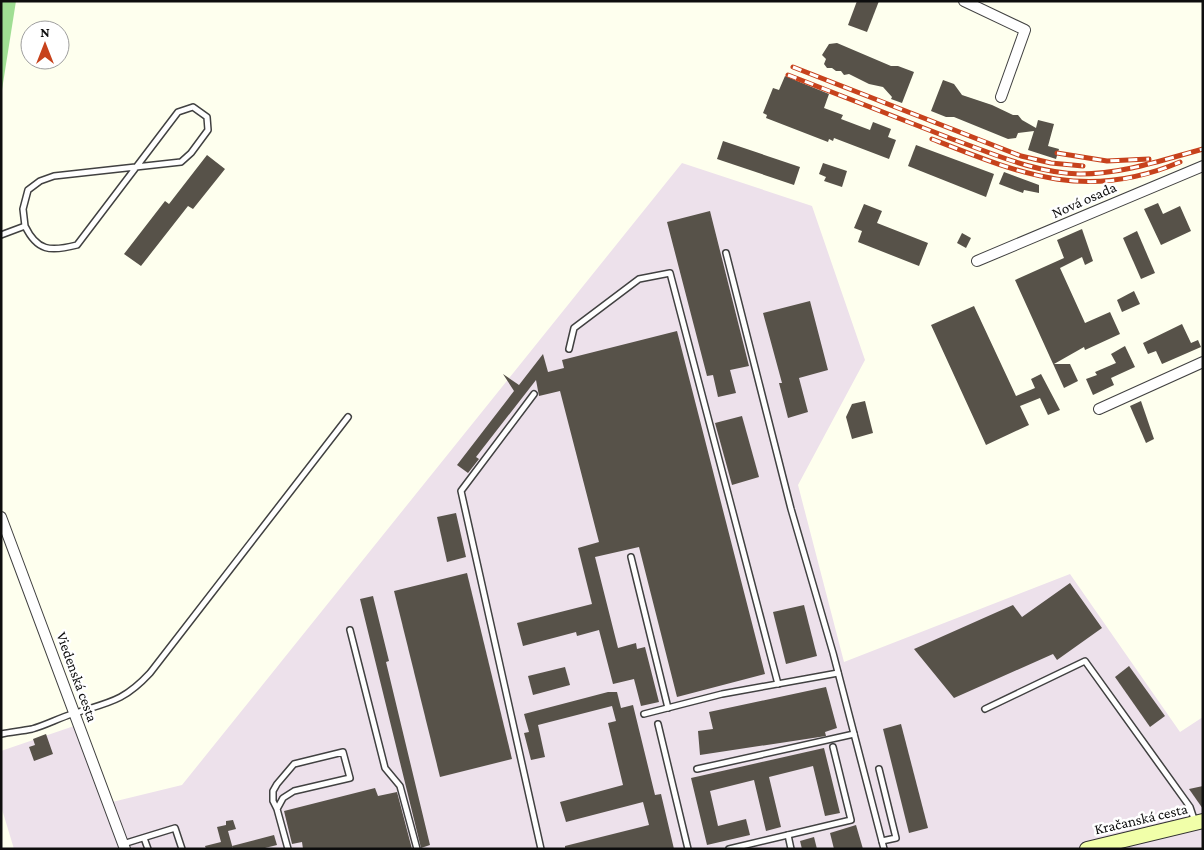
<svg xmlns="http://www.w3.org/2000/svg" width="1204" height="850" font-family="'Crimson Pro',serif">
<style>
.industrial{fill:#ede1eb}
.forest{fill:#a0de93}
.building{fill:#575249}
.lines{fill:none;stroke-linecap:round;stroke-linejoin:round}
.lane-casing{stroke:#414141;stroke-width:8}
.street-casing{stroke:#414141;stroke-width:12}
.secondary-casing{stroke:#303030;stroke-width:16}
.lane{stroke:#fff;stroke-width:5}
.street{stroke:#fff;stroke-width:10}
.secondary{stroke:#f1ffa9;stroke-width:14}
.rail-casing{stroke:#c7421c;stroke-width:5}
.rail{stroke:#fff;stroke-width:3;stroke-dasharray:9;stroke-linecap:butt}
.labels{text-anchor:middle;stroke-width:5;stroke-linejoin:round;paint-order:stroke}
.street-label{font-size:15px;fill:#0e0e0e;stroke:#fff}
</style>
<rect width="100%" height="100%" fill="#feffee"/>
<!-- industrial -->
<path class="industrial" d="M682,163L812,206L865,360L798,485L844,662L1070,574L1180,732L1203,717V849H14L1,806V751L77,725L104,804L182,785Z"/>
<!-- forest -->
<path class="forest" d="M1,1H16L1,96Z"/>
<!-- building -->
<g class="building">
<path d="M857,1H879L867,32L848,25Z"/>
<path d="M837,43L891,66H898L914,72L902,103L891,99L892,97L883,87L869,84L849,74L844,75L841,71H836L832,68H827L824,64L826,59L822,55L829,44Z"/>
<path d="M785,76L829,94L824,108L843,115L841,119L870,130L873,122L891,129L888,137L896,140L889,159L834,138L833,141L829,139L828,142L766,118L767,115L763,113L773,88L779,90Z"/>
<path d="M943,80L954,84L962,95L992,105L1013,115H1018L1022,120L1036,128L1038,120L1054,124L1048,146L1059,149L1056,159L1028,150L1034,131L1018,133L1016,138L1008,139L954,117H946L931,111Z"/>
<path d="M723,141L800,167L794,185L717,159Z"/>
<path d="M916,145L994,174L986,197L908,166Z"/>
<path d="M207,155L225,169L193,209L188,206L141,266L124,254L165,201L169,204Z"/>
<path d="M823,163L847,171L842,187L824,181L826,177L819,174Z"/>
<path d="M1004,172L1039,185V193L1024,190L1023,193L999,184Z"/>
<path d="M1158,203L1163,214L1180,206L1191,231L1161,245L1144,209Z"/>
<path d="M864,204L882,211L877,223L928,243L919,266L858,242L862,231L854,228Z"/>
<path d="M710,211L749,366L730,370L736,393L718,397L713,375L707,376L667,222Z"/>
<path d="M1082,229L1093,261L1085,265L1082,257L1060,268L1085,323L1110,312L1120,334L1085,350L1084,347L1054,364H1070L1078,381L1064,388L1015,280L1064,258L1057,240Z"/>
<path d="M1137,231L1155,273L1141,279L1123,238Z"/>
<path d="M962,233L971,238L966,248L957,243Z"/>
<path d="M1134,291L1140,304L1122,312L1117,300Z"/>
<path d="M810,301L828,370L799,378L808,412L788,418L779,383H782L763,313Z"/>
<path d="M974,306L1016,396L1035,388L1031,379L1041,374L1060,410L1048,415L1040,398L1020,406L1029,425L986,445L931,325Z"/>
<path d="M1182,324L1191,343L1198,340L1201,347L1162,364L1156,351L1148,354L1143,343Z"/>
<path d="M677,331L765,674L677,697L639,547L595,557L618,648L636,643L637,649L645,647L659,702L641,706L634,679L613,684L599,630L577,636L576,632L523,646L517,623L592,604L578,548L599,542L560,391L539,396L536,380L476,457L479,459L468,473L457,465L514,391L503,374L519,385L543,354L548,372L564,368L562,360Z"/>
<path d="M1125,346L1135,367L1111,378L1114,385L1093,395L1086,379L1097,375L1095,372L1116,363L1111,354Z"/>
<path d="M865,401L873,433L852,439L846,417L852,404Z"/>
<path d="M1141,401L1154,439L1146,443L1130,406Z"/>
<path d="M742,416L759,477L732,485L715,423Z"/>
<path d="M456,513L466,557L447,562L437,517Z"/>
<path d="M467,573L512,759L440,777L394,591Z"/>
<path d="M1070,583L1102,628L1057,660L1053,654L954,698L914,649L1013,605L1022,617Z"/>
<path d="M373,596L389,661L386,662L430,845L421,848L360,599Z"/>
<path d="M804,605L817,656L786,664L773,612Z"/>
<path d="M1129,666L1165,716L1150,727L1115,677Z"/>
<path d="M565,667L570,685L533,695L528,676Z"/>
<path d="M826,687L837,728L825,732L826,736L700,755L698,731L713,729L709,712Z"/>
<path d="M608,692H617L621,708L633,705L655,795L661,794L674,849H565V846L649,825L643,802L566,822L560,802L623,785L608,723L616,721L612,706L538,725L545,757L531,760L524,733L529,732L524,714Z"/>
<path d="M901,724L928,828L909,833L883,729Z"/>
<path d="M46,734L53,754L34,761L29,747L35,745L33,739Z"/>
<path d="M824,748L840,813L825,816L813,766L769,777L781,827L766,831L754,780L710,791L718,826L746,819L750,835L707,845L691,778Z"/>
<path d="M1203,786V809L1189,789Z"/>
<path d="M375,788L378,796L397,792L412,849H303L302,842L292,844L284,811Z"/>
<path d="M233,820L236,829L228,831L233,849H206L205,846L221,842L217,827L226,825V821Z"/>
<path d="M856,825L863,849H834L830,833Z"/>
<path d="M274,835L277,845L261,849H233L232,846Z"/>
<path d="M814,837L817,849H802L800,841Z"/>
</g>
<g class="lines">
<!-- lane casing -->
<g class="lane-casing">
<g id="lane">
<path d="M1,235L25,226L23,209L28,190L40,181L54,176L181,162L191,153L208,130L207,117L193,107L178,112L77,245C50,252 37,251 25,226"/>
<path d="M726,253L791,509L833,653L884,849"/>
<path d="M569,349L574,328L639,279L670,273L778,684"/>
<path d="M534,394L461,491L541,849"/>
<path d="M631,557L668,708"/>
<path d="M350,630L385,768L400,786L417,849"/>
<path d="M985,709L1085,661L1190,807L1195,822"/>
<path d="M644,714L722,694L838,673"/>
<path d="M658,724L688,849"/>
<path d="M1,734C11,732 22,731 32,729C46,725 59,718 72,714C109,702 123,702 150,673L348,417"/>
<path d="M697,769L854,734"/>
<path d="M879,769L896,838L882,841"/>
<path d="M277,809L283,798L294,791L350,778L343,752L294,764L277,784L273,791V801L277,809L288,849"/>
<path d="M788,835L791,849"/>
<path d="M144,838L148,849"/>
<path d="M123,844L175,828L182,849"/>
<path d="M729,849L851,820L833,747"/>
</g>
</g>
<!-- street casing -->
<g class="street-casing">
<g id="street">
<path d="M964,1L1025,30L1001,97"/>
<path d="M977,261L1203,166"/>
<path d="M1099,409L1203,362"/>
<path d="M1,517L125,849"/>
</g>
</g>
<!-- secondary casing -->
<g class="secondary-casing">
<path id="secondary" d="M1087,849L1203,821"/>
</g>
<!-- lane -->
<use href="#lane" class="lane"/>
<!-- street -->
<use href="#street" class="street"/>
<!-- secondary -->
<use href="#secondary" class="secondary"/>
<!-- rail casing -->
<g class="rail-casing">
<g id="rail">
<path d="M793,67L1021,156L1051,163L1083,166"/>
<path d="M788,75C843,96 897,118 952,139C994,154 1035,173 1080,174C1123,174 1162,160 1203,149"/>
<path d="M932,139C1021,174 1086,202 1180,162"/>
<path d="M1057,153L1107,161L1149,159"/>
</g>
</g>
<!-- rail -->
<use href="#rail" class="rail"/>
</g>
<g class="labels">
<!-- street labels -->
<g class="street-label">
<text transform="translate(1084 200) rotate(-24)" y="5">Nová osada</text>
<text transform="translate(77 677) rotate(70)" y="5">Viedenská cesta</text>
<text transform="translate(1141 819) rotate(-13)" y="5">Kračanská cesta</text>
</g>
</g>
<!-- border -->
<rect width="1204" height="850" fill="none" stroke="#0e0e0e" stroke-width="5"/>
<!-- north arrow -->
<g transform="translate(45 45)"><circle r="24" fill="#ffffff" stroke="#9f9f9f"/>
<path d="M0-4L9 19L0 12L-9 19Z" fill="#c7421c"/>
<text y="-8" font-size="14" font-weight="bold" text-anchor="middle" fill="#0e0e0e">N</text>
</g>
</svg>
